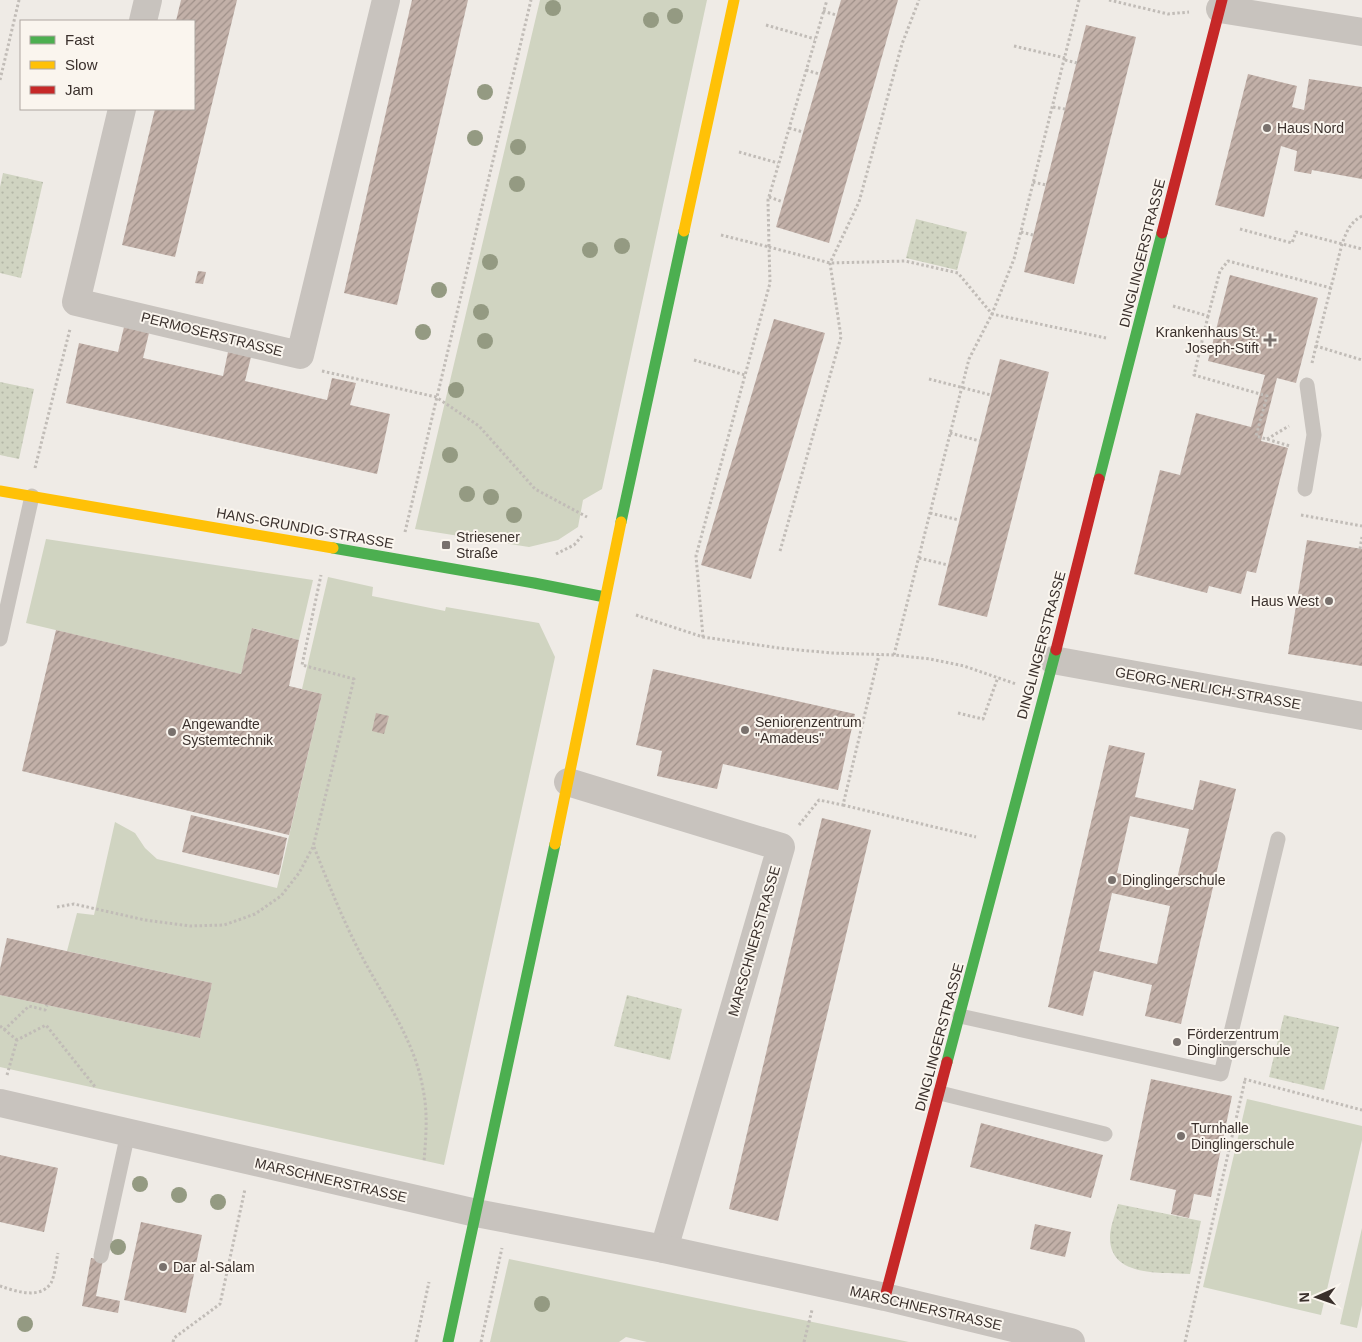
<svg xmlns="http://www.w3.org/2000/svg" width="1362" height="1342" font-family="Arial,sans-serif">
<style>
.grass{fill:#d0d4c1}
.park{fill:url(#park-dots)}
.building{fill:url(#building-hatch);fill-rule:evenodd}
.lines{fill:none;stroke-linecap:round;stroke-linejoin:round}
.path{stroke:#c1bcb7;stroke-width:3;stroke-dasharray:2.5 2.5;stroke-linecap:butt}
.lane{stroke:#c8c3be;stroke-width:15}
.street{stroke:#c8c3be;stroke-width:28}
.fast{stroke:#4caf50;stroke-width:11}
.slow{stroke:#ffc107;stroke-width:11}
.jam{stroke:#c62828;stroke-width:11}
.tree{fill:#949a82}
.poi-dot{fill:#79716d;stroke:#faf5ee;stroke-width:2}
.labels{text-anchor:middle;stroke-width:4;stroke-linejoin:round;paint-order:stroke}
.poi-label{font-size:14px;fill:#3a302c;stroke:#faf5ee;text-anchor:start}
.street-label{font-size:14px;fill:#3a302c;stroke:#faf5ee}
</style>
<defs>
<pattern id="park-dots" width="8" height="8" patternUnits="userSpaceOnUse" patternTransform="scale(1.25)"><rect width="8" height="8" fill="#d0d4c1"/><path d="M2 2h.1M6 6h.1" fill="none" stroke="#b3b6a6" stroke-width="1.8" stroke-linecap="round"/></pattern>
<pattern id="building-hatch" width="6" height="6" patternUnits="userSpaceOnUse" patternTransform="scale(1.25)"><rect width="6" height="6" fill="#c2b0a8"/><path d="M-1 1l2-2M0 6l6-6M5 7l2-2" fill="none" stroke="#9f9089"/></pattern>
</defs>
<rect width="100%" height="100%" fill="#efebe6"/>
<!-- grass -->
<g class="grass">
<path d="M540,0H707L602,489L583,500L578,527L558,540L529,547L415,529Z"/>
<path d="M46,539L313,580L299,640L253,628L241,674L26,623Z"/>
<path d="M328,577L373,587L372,596L445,611L446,607L539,623L555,657L444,1165L0,1067V995L200,1038L212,983L67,951L77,913L94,915L115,822L135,833L145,848L157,859L277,888L322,694L302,689Z"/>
<path d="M1247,1099L1362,1126V1140L1321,1315L1203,1287Z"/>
<path d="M1362,1228V1305L1357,1328L1340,1324Z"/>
<path d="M509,1259L909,1342H647L626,1337L619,1342H490Z"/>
</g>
<!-- park -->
<g class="park">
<path d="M3,173L43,182L21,278L0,273V187Z"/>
<path d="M916,219L967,232L957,270L906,258Z"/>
<path d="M0,382L34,389L19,459L0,455Z"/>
<path d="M627,995L682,1009L670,1060L614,1046Z"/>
<path d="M1284,1015L1339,1027L1324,1090L1269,1077Z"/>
<path d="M1118,1204L1201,1221L1190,1274C1163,1272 1110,1278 1110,1238C1110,1227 1115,1215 1118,1204Z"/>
</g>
<!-- building -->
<g class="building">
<path d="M181,0H237L175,257L122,245L155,109H194V21H176Z"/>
<path d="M412,0H468L397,305L344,293Z"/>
<path d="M841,0H898L829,243L776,227Z"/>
<path d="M1086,25L1136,37L1074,284L1024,272Z"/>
<path d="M1248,74L1297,86L1292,107L1304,110L1309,79L1362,87V179L1312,170L1311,174L1294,171L1297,151L1281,146L1264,217L1215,205Z"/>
<path d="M198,271L206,272L203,284L195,283Z"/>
<path d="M1230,275L1318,298L1296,383L1277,378L1261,441L1288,448L1256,573L1247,571L1241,594L1209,586L1207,593L1134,574L1160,470L1180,475L1196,413L1251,427L1265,375L1208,361Z"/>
<path d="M774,319L825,333L751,579L701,565Z"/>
<path d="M124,327L149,333L143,358L223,376L228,352L251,357L245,381L327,400L332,378L356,383L350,405L390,414L377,474L66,403L79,343L118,352Z"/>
<path d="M1000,359L1049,372L987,617L938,605Z"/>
<path d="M1307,540L1362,549V666L1288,654Z"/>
<path d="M252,628L299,640L289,686L322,694L289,835L22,771L56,630L241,674Z"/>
<path d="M653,669L855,714L838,790L723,764L717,789L657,776L662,751L636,745Z"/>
<path d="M376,713L389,716L384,734L372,731Z"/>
<path d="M1109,745L1145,753L1135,797L1193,810L1200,780L1236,789L1181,1024L1145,1016L1152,985L1094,971L1083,1016L1048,1007ZM1130,816L1189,829L1175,887L1117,873ZM1112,893L1170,906L1157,964L1099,951Z"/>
<path d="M191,815L287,838L279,875L182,852Z"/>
<path d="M822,818L871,830L778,1221L729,1209Z"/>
<path d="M7,938L212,983L200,1038L0,995V969Z"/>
<path d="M1151,1079L1232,1096L1211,1197L1194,1194L1189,1218L1171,1214L1176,1190L1130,1180Z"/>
<path d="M981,1123L1103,1155L1091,1198L970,1167Z"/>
<path d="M0,1155L58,1168L44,1232L0,1222Z"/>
<path d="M141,1222L202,1235L186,1313L124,1300Z"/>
<path d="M1035,1224L1071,1232L1065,1257L1030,1249Z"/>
<path d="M91,1258L103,1260L96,1296L120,1301L118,1313L82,1306Z"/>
</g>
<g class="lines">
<!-- path -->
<g class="path">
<path d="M1109,0L1168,14L1189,12"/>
<path d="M823,11L836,15"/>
<path d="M766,25L815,39"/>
<path d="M1014,46L1065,58"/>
<path d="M1065,60L1077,63"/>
<path d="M806,70L819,74"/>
<path d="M0,80L19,0"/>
<path d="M1053,107L1065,109"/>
<path d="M789,128L803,132"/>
<path d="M739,152L778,163"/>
<path d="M1033,182L1046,185"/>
<path d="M769,197L783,202"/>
<path d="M1362,216C1350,222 1346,233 1342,244L1316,346L1362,360"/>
<path d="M1240,229L1292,243L1296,232L1362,249"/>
<path d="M1021,232L1033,235"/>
<path d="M721,235L769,247L768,200L827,0"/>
<path d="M1173,306L1208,316L1220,271L1228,261L1331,288"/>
<path d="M1208,316L1194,375L1267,396L1256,436L1290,446"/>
<path d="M694,360L745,375"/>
<path d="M1312,363L1316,346"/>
<path d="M322,371L436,397L479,426L535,489L587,517"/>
<path d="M929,379L991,395"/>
<path d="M950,433L980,441"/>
<path d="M1267,439L1289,426"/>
<path d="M35,468L70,329"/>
<path d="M930,513L959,520"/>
<path d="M1301,515L1362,526"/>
<path d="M405,532L531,0"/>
<path d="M1360,549L1362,537"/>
<path d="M780,551L841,337L830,263L859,202L902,44L919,0"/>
<path d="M556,554L574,545L582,536"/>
<path d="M919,558L948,565"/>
<path d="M636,615L703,637L779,648L831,653L894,655L930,659L964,666L1016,684"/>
<path d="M703,637L696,556L770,283L769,247L830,263L905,261L958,273L992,314L1106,338"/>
<path d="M894,655L969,359L992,314L1014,259L1079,0"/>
<path d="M958,713L983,719L998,677"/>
<path d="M843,805L976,837"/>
<path d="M799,825L819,800L843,805L879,655"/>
<path d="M314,847C327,880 340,913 356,945C379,992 414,1036 423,1089C428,1113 426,1137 424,1161"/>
<path d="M57,907L74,904L145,920L190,926L224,925L255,914L281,896L299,873L313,847L354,679L302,665L321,575"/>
<path d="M0,1026L17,1040"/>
<path d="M4,1030L29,1006L45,1010L47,1005"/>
<path d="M7,1075L17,1040L46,1025L96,1088"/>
<path d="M1244,1079L1362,1110"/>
<path d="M0,1286C15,1291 40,1300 51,1283C55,1275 56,1262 58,1253"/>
<path d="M173,1342L174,1338L220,1304L245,1189"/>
<path d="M416,1342L429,1282"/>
<path d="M481,1342L502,1248"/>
<path d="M804,1342L812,1310"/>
<path d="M1185,1342L1245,1080"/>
</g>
<!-- lane -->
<g class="lane">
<path d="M1305,489L1314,435L1307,385"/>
<path d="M0,639L32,496"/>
<path d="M960,1016L1221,1074L1278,839"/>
<path d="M940,1093L1105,1134"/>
<path d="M101,1256L128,1133"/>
</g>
<!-- street -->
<g class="street">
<path d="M1220,9L1362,32"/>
<path d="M143,21L148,0"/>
<path d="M122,109L76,302L300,355L386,0"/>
<path d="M1053,660L1362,716"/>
<path d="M568,782L781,847L664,1249"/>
<path d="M0,1103L476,1213L664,1249L885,1297L1071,1342"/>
</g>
<!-- fast -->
<g class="fast">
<path d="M1099,479L1162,233"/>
<path d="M621,522L684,231"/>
<path d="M333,548L534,583L605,597"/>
<path d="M947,1062L1056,650"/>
<path d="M448,1342L555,844"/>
</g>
<!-- slow -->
<g class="slow">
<path d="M684,231L734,0"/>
<path d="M0,491L333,548"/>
<path d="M555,844L621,522"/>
</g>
<!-- jam -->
<g class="jam">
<path d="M1162,233L1222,0"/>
<path d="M1056,650L1099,479"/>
<path d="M885,1297L947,1062"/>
</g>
</g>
<!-- trees -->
<g class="tree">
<circle cx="553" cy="8" r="8"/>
<circle cx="675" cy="16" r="8"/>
<circle cx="651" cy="20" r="8"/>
<circle cx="485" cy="92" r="8"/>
<circle cx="475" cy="138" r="8"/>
<circle cx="518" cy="147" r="8"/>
<circle cx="517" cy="184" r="8"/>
<circle cx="622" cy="246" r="8"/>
<circle cx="590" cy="250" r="8"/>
<circle cx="490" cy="262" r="8"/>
<circle cx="439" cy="290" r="8"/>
<circle cx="481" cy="312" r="8"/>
<circle cx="423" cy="332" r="8"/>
<circle cx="485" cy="341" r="8"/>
<circle cx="456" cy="390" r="8"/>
<circle cx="450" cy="455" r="8"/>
<circle cx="467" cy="494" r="8"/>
<circle cx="491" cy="497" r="8"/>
<circle cx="514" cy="515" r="8"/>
<circle cx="140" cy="1184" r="8"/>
<circle cx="179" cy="1195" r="8"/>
<circle cx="218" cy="1202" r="8"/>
<circle cx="118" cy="1247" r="8"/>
<circle cx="542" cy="1304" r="8"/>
<circle cx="25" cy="1324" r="8"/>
</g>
<!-- markers -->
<g class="poi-dot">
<circle cx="1267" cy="128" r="5"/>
<path d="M1267.5 332.5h5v5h5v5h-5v5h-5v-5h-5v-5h5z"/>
<rect x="441" y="540" width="10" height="10" rx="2.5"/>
<circle cx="1329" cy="601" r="5"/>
<circle cx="745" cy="730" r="5"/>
<circle cx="172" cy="732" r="5"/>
<circle cx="1112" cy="880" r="5"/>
<circle cx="1177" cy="1042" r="5"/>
<circle cx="1181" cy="1136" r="5"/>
<circle cx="163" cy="1267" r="5"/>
</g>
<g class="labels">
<!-- poi labels -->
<g class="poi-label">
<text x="1277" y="133">Haus Nord</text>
<text x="1259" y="337" text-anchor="end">Krankenhaus St.<tspan x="1259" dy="16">Joseph-Stift</tspan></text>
<text x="456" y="542">Striesener<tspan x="456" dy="16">Straße</tspan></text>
<text x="1319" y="606" text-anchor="end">Haus West</text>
<text x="755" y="727">Seniorenzentrum<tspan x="755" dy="16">"Amadeus"</tspan></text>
<text x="182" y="729">Angewandte<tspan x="182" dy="16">Systemtechnik</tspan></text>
<text x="1122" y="885">Dinglingerschule</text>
<text x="1187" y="1039">Förderzentrum<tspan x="1187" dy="16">Dinglingerschule</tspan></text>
<text x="1191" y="1133">Turnhalle<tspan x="1191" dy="16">Dinglingerschule</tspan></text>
<text x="173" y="1272">Dar al-Salam</text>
</g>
<!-- street labels -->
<g class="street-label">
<text transform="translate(1142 253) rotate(-76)" y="5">DINGLINGERSTRASSE</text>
<text transform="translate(212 334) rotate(14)" y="5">PERMOSERSTRASSE</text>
<text transform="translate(305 528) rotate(10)" y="5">HANS-GRUNDIG-STRASSE</text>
<text transform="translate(1041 645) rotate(-75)" y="5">DINGLINGERSTRASSE</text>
<text transform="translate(1208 688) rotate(10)" y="5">GEORG-NERLICH-STRASSE</text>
<text transform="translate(754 941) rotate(-74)" y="5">MARSCHNERSTRASSE</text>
<text transform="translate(939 1037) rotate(-75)" y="5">DINGLINGERSTRASSE</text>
<text transform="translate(331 1180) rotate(13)" y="5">MARSCHNERSTRASSE</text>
<text transform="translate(926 1308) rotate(13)" y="5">MARSCHNERSTRASSE</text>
</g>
</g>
<!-- legend -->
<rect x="20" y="20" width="175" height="90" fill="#faf5ee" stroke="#ada6a0"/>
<rect x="30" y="36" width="25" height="8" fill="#4caf50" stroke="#ada6a0"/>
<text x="65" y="45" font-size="15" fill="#3a302c">Fast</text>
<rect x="30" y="61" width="25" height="8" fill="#ffc107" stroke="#ada6a0"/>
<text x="65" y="70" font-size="15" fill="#3a302c">Slow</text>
<rect x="30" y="86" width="25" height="8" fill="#c62828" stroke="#ada6a0"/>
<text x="65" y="95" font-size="15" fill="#3a302c">Jam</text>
<!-- north arrow -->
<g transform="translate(1317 1297) rotate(268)" stroke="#faf5ee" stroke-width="4" paint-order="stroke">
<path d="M0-4L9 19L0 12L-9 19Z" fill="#3a302c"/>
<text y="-8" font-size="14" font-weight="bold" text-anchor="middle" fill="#3a302c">N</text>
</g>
</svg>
